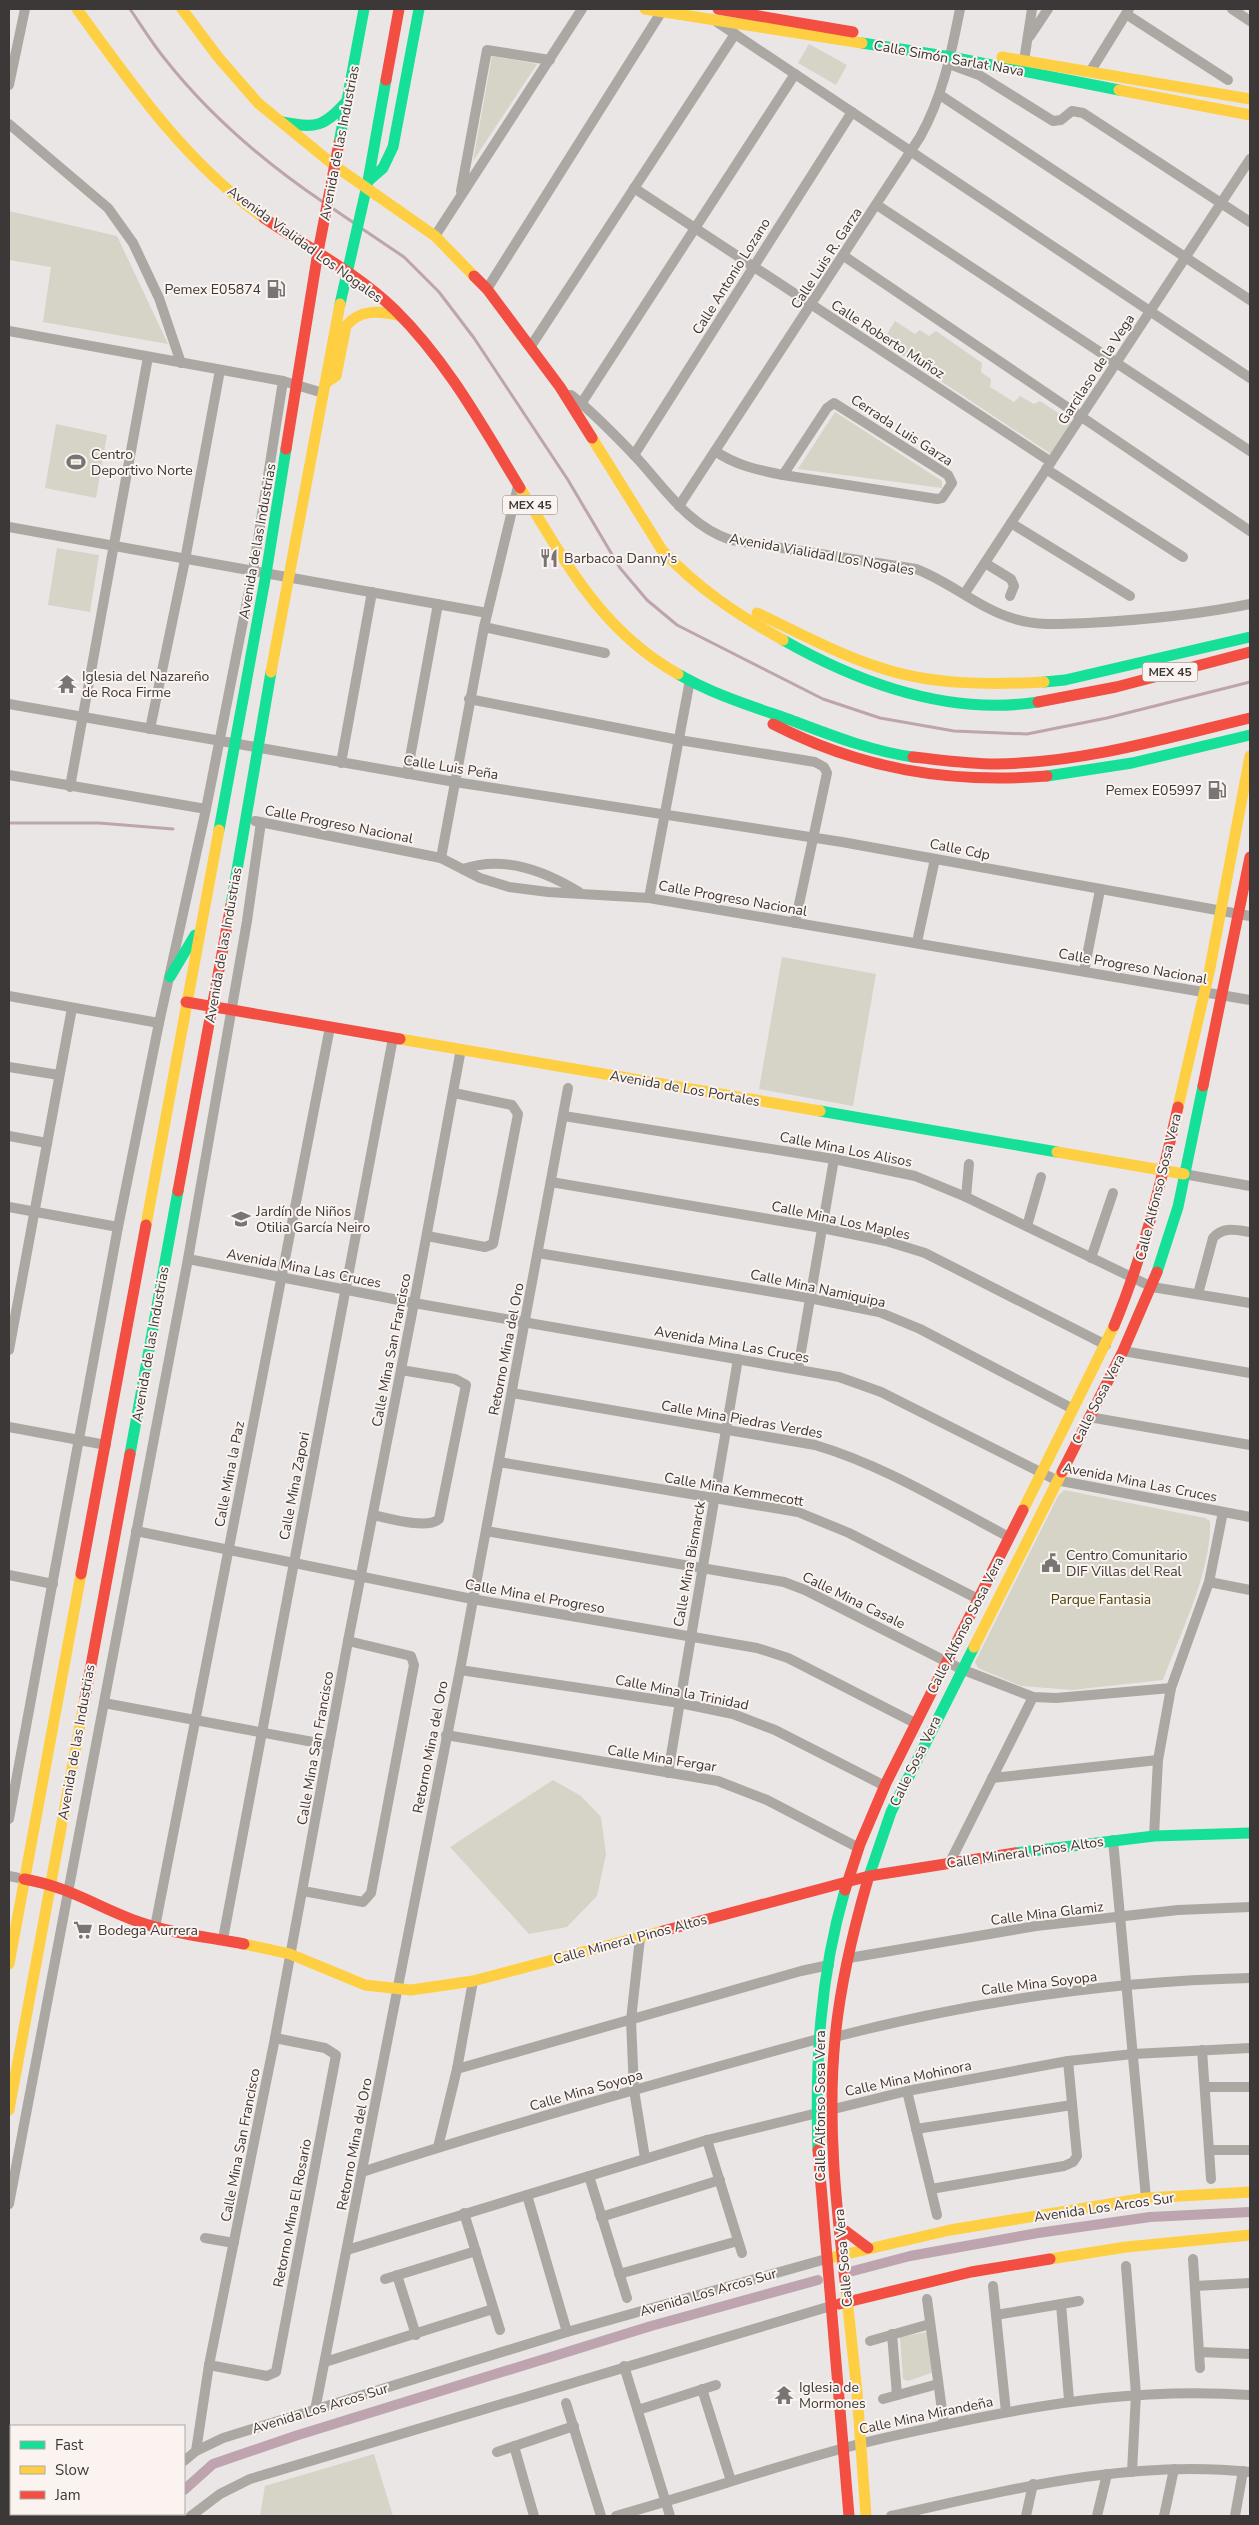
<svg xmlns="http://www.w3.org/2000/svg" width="1259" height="2525" font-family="'Nunito Sans',sans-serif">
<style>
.green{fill:#d6d3c7}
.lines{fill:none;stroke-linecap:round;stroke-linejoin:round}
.stream{stroke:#bda4ae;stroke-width:3}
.canal{stroke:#bda4ae;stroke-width:10}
.street{stroke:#aba8a4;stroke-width:10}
.fast{stroke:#16e098;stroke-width:11}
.slow{stroke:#ffcf43;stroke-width:11}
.jam{stroke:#f24e42;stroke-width:11}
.labels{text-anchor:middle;stroke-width:4;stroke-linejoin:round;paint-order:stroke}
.shield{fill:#fbf3ef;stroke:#75706e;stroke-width:1}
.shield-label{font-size:12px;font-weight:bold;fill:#3b3837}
.street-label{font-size:14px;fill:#3b3837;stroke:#fbf3ef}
.poi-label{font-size:14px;fill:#3b3837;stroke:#fbf3ef;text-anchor:start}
.park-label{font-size:14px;fill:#4d450a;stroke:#fbf3ef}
</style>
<rect width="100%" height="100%" fill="#eae6e5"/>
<!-- green -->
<g class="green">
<path d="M809,44L847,65L836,85L798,63Z"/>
<path d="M492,56L537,64L473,161Z"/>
<path d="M9,211L117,236L168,344L43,322L51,267L9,260Z"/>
<path d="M895,321L915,334L920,330L929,336L936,331L982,363L981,372L991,379L990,387L1014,402L1020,396L1034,404L1040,401L1072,422L1051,454L882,342Z"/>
<path d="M835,412L942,481V488L798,469Z"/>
<path d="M56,424L107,435L96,498L45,488Z"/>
<path d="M57,548L99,555L90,612L48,605Z"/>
<path d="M782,957L876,974L853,1106L759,1089Z"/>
<path d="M1064,1490L1205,1518L1210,1521C1212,1570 1180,1634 1163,1680L1072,1690L1021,1686L978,1668L975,1662L1058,1496Z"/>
<path d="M553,1780L581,1796L601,1817L606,1854L597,1896L567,1927L529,1934L450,1847Z"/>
<path d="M927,2332L934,2372L908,2381L903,2379L900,2337Z"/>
<path d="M374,2454L393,2516H260L265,2486Z"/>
</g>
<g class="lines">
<!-- stream -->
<g class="stream">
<path d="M130,9C141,25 152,43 165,59C209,115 264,162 323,202"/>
<path d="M332,208L354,223"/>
<path d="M361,228L404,257L439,292L474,338L568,480L620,568L647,600L677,625L823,699L880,718L954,731L1027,734L1107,718L1250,682"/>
<path d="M9,823H99L173,829"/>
</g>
<!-- canal -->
<g class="canal">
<path d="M853,2271L910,2256L1038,2233L1150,2217L1250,2212"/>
<path d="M184,2490L213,2464L295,2436L651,2326L818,2280"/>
<path d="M154,2516L156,2514"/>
</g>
<!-- street -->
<g class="street">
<path d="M1232,9L1250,21"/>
<path d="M1126,14L1228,80"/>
<path d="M717,22L1250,378"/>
<path d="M1030,36L1048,9"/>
<path d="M1024,61L1032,9"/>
<path d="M949,64L979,75L1053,121L1061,120L1072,111L1083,113L1250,222"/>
<path d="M1090,72L1129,9"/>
<path d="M9,85L25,9"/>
<path d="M940,95L1250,300"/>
<path d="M9,124L108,208L133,243L159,298L181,363"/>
<path d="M634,188L1051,462"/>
<path d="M461,191L487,50L550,60"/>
<path d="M877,205L1250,451"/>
<path d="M435,236L582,9"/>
<path d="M844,256L1250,531"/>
<path d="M487,289L662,11"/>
<path d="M9,331L283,381L323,393"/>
<path d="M531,346L735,34"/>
<path d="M571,395C594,413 615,435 635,456C664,487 688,526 731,540L916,569C951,582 979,609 1015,619C1037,626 1064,624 1087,623C1142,620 1196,615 1250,604"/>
<path d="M581,404L795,74"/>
<path d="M715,451C737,466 758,470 783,475L937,499L942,498L952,483L948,475L834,403L827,408L783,475"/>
<path d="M634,455L852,112"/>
<path d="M1046,469L1183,557"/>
<path d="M679,506L920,137C943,96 951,54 960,9"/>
<path d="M1011,523L1130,596"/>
<path d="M9,527L487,613"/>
<path d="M985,563L1011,579L1014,586L1010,596"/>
<path d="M965,593L1250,159"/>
<path d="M484,627L605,653"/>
<path d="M469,699L679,740L815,762L824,767L827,773L795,923"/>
<path d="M9,704L455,782L842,842L1250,916"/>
<path d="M150,729L185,560L220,370"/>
<path d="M341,763L372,592"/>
<path d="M407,774L438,604"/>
<path d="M9,775L206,809"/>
<path d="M70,787L148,357"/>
<path d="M255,821L441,858L480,878L509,887L548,892L649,898L1250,1000"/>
<path d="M441,858L484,627L518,486"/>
<path d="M463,869C503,855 545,871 579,892"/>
<path d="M649,898L690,680"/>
<path d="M917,942L935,859"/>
<path d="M1084,971L1100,890"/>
<path d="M9,996L159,1023"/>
<path d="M9,1067L59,1075"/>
<path d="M564,1116L834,1159L915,1176L966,1197L1152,1287L1250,1303"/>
<path d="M9,1136L47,1143"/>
<path d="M1184,1174L1250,1186"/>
<path d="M551,1182L822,1228L886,1241L925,1253L1106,1345"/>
<path d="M966,1197L969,1164"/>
<path d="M9,1207L118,1227"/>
<path d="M1027,1226L1041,1177"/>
<path d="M427,1236L485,1247L493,1244L518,1114L512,1105L454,1093"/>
<path d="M538,1253L809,1298L879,1312L920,1329L1073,1409"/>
<path d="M1091,1258L1113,1193"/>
<path d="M188,1259L414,1303L839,1377L881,1392L1056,1480L1250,1517"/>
<path d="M1198,1294L1213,1238C1223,1226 1236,1230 1250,1232"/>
<path d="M9,1350L72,1008"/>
<path d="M1123,1351L1250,1373"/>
<path d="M798,1369L834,1159"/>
<path d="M512,1393L815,1445C883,1465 946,1504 1009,1537"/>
<path d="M1089,1417L1250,1445"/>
<path d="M9,1427L106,1445"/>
<path d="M499,1462L798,1512L849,1533L978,1599"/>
<path d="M373,1515C388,1518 427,1530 439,1519L466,1385L455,1379L401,1370"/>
<path d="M136,1531L472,1599L757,1648L788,1658L915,1723"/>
<path d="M486,1531L784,1582L805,1590L961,1669L1033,1697L1056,1698L1171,1688"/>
<path d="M9,1575L53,1584"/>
<path d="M1209,1582L1250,1590"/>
<path d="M460,1670L680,1703L733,1714L775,1730L885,1786"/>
<path d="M104,1703L329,1745"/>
<path d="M446,1735L718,1781L767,1800L859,1848"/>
<path d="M668,1773L738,1359"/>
<path d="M992,1778L1158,1760"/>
<path d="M9,1819L118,1227L159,1023L206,809L253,571L283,381"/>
<path d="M1154,1836L1158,1760L1171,1688L1209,1582L1223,1512"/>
<path d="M1113,1840L1146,2198"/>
<path d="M950,1862L1033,1697"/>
<path d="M9,1876L24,1879"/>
<path d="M303,1891L363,1902L371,1893L414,1665L411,1656L348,1641"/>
<path d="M155,1927C216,1627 270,1327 330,1027"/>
<path d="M640,1938L631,2020L634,2090L645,2158"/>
<path d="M223,1939L393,1038"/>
<path d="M849,1958L1036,1926L1178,1910L1250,1907"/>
<path d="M835,2037C970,2002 1111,1981 1250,1978"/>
<path d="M1202,2050L1211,2179"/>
<path d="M457,2069L801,1971L829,1965"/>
<path d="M1205,2087H1250"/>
<path d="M907,2091L937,2215"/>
<path d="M916,2129L1072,2105"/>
<path d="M707,2140L742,2253"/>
<path d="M438,2147L457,2069L473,1981"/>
<path d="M1209,2150H1250"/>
<path d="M362,2172C513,2123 665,2081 818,2039"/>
<path d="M589,2176L627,2298"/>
<path d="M931,2189L1064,2166L1073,2162L1077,2156L1068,2061"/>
<path d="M527,2195L567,2332"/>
<path d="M9,2204L188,1259L247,921L261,822"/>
<path d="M464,2213L500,2330"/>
<path d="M601,2217L720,2180"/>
<path d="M205,2238L234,2243"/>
<path d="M347,2250L707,2140L907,2091L1068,2061L1133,2054L1250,2048"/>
<path d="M1193,2259L1200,2368"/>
<path d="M1126,2266L1136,2394L1132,2472"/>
<path d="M619,2274L738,2241"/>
<path d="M397,2275L416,2335"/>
<path d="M385,2279L476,2251"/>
<path d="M993,2286L1006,2412"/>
<path d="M1195,2286L1250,2283"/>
<path d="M927,2299L944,2425"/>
<path d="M1061,2304L1069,2400"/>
<path d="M996,2315L1079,2301"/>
<path d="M892,2334L897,2395"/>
<path d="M870,2341L930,2324"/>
<path d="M1199,2352L1250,2354"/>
<path d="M325,2362L493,2309"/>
<path d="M209,2365L267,2376L276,2372L336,2055L325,2048L275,2038"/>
<path d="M624,2366L670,2516"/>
<path d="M702,2389L731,2481"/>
<path d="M883,2399L938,2384"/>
<path d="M566,2403L601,2516"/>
<path d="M315,2410L460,1670L568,1088"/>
<path d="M638,2410L716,2385"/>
<path d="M514,2446L534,2516"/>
<path d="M196,2451L209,2365L275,2038L348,1641L414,1303L461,1049"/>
<path d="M497,2452L574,2426"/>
<path d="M184,2461L196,2451L223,2438L567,2332L826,2259"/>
<path d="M120,2516L123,2514"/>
<path d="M191,2516L220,2494L250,2479L831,2306"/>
<path d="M616,2516C694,2494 770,2468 848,2447C884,2437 921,2430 958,2422C1058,2401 1148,2388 1250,2395"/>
<path d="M891,2516C1009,2490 1128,2459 1250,2472"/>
<path d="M1026,2516L1033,2484"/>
<path d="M1097,2516L1107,2474"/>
<path d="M1164,2516L1174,2469"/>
<path d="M1235,2516L1243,2471"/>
</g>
<!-- fast -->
<g class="fast">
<path d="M862,43L951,57L1119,90"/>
<path d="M282,122C316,129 324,127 347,101"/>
<path d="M339,143L364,9"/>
<path d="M368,181L383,168L393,147L419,9"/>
<path d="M340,304L368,181L386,80"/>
<path d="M783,640C859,683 949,716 1038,702"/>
<path d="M678,674C712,694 751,706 788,719C828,734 870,751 913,757"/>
<path d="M1044,682L1065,680L1250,637"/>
<path d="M1047,776L1132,763L1250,735"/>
<path d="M219,830L266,574L286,449"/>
<path d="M231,905L271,672"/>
<path d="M170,977L195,935"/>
<path d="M820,1111L1057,1152"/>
<path d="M1157,1272L1178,1207L1203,1086"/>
<path d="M130,1454L178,1191"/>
<path d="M1015,1853L1154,1836L1250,1833"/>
<path d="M868,1879L891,1812L974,1647"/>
<path d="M818,2150C815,2061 820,1976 845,1890"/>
</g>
<!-- slow -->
<g class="slow">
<path d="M77,9C132,85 186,163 264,218"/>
<path d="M182,9L218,57L258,103L335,166L435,236L474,276"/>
<path d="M645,9L862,43"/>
<path d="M1002,57L1250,99"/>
<path d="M1119,90L1250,115"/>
<path d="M325,383L336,376L346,326C360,309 378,311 398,315"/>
<path d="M592,438L662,550C697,588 738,615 783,640"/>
<path d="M520,488C566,562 600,630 678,674"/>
<path d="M757,613C797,632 836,653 878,667C930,685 990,685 1044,682"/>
<path d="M271,672L340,304"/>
<path d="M400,1039L820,1111"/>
<path d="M1178,1107L1210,968L1250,756"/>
<path d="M1057,1152L1184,1174"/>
<path d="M146,1225L219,830"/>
<path d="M1023,1510L1114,1326"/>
<path d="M974,1647L1062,1472"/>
<path d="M244,1944L290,1954L365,1985L411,1990L473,1981L663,1931"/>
<path d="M9,1964L81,1574"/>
<path d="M9,2110L85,1698"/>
<path d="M834,2257L950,2230L1146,2198L1250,2192"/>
<path d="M1050,2259L1126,2247L1250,2235"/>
<path d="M846,2289L857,2392L866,2516"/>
</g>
<!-- jam -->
<g class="jam">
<path d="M718,9L853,32"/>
<path d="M386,80L399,9"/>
<path d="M264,218C308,248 357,273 395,310C447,361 483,427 520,488"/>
<path d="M474,276L487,289L560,387L592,438"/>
<path d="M286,449L318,252L339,143"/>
<path d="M1038,702L1116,687L1250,652"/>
<path d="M773,724C860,769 949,784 1047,776"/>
<path d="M913,757C941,760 968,764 996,764C1082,763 1167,738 1250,718"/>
<path d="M186,1002L400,1039"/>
<path d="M1203,1086L1250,857"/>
<path d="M178,1191L231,905"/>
<path d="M1114,1326C1144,1254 1161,1183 1178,1107"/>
<path d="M1062,1472L1123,1351L1157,1272"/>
<path d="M81,1574L146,1225"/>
<path d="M85,1698L130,1454"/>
<path d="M24,1879C70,1887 97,1907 139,1922C173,1934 209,1937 244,1944"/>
<path d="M845,1890L860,1844L886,1783L1023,1510"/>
<path d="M663,1931L869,1876L1015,1853"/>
<path d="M818,2150L849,2516"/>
<path d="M840,2227L868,2248"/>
<path d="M846,2289C836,2206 827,2122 835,2039C840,1985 853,1931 868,1879"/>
<path d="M839,2304L971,2272L1050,2259"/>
</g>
</g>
<!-- icons -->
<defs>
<g id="fuel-bare" transform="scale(1.5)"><path d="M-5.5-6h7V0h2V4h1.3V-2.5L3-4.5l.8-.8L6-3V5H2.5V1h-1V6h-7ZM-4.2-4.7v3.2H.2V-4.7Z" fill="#787574" stroke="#fbf3ef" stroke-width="2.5" paint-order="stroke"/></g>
<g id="stadium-bare" transform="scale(1.5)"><path d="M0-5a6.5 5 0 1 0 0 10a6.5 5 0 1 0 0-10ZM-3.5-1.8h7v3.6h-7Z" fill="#787574" stroke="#fbf3ef" stroke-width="2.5" paint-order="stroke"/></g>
<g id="restaurant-bare" transform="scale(1.5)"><path d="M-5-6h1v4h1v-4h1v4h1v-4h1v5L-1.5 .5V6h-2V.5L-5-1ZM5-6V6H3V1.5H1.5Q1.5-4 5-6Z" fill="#787574" stroke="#fbf3ef" stroke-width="2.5" paint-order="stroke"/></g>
<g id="temple-bare" transform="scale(1.5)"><path d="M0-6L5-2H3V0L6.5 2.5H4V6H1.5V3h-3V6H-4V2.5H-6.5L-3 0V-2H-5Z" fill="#787574" stroke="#fbf3ef" stroke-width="2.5" paint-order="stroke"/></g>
<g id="school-bare" transform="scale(1.5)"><path d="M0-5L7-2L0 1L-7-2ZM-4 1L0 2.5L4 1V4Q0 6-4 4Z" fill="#787574" stroke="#fbf3ef" stroke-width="2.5" paint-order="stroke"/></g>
<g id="civic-bare" transform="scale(1.5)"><path d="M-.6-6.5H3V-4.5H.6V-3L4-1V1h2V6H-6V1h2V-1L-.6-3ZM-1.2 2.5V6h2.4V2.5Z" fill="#787574" stroke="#fbf3ef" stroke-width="2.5" paint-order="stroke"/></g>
<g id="supermarket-bare" transform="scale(1.5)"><path d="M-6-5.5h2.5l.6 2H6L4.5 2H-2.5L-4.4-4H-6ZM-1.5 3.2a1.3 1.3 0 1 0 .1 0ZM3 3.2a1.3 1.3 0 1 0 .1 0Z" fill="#787574" stroke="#fbf3ef" stroke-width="2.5" paint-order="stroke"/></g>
</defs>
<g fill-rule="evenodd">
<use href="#fuel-bare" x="276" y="289"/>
<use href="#stadium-bare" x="76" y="462"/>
<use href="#restaurant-bare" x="549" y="558"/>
<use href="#temple-bare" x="67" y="684"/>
<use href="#fuel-bare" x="1217" y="790"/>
<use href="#school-bare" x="241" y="1219"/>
<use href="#civic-bare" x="1051" y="1563"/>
<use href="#supermarket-bare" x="83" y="1930"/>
<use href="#temple-bare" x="784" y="2395"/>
</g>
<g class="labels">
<!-- shield labels -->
<g class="shield">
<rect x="502.5" y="495.5" width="55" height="19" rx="4"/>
<rect x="1142.5" y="662.5" width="55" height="19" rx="4"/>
</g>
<g class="shield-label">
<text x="530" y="509">MEX 45</text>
<text x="1170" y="676">MEX 45</text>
</g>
<!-- street labels -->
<g class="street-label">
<text transform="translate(949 58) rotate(10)" y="5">Calle Simón Sarlat Nava</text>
<text transform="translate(339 143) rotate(-79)" y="5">Avenida de las Industrias</text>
<text transform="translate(305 244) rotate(36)" y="5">Avenida Vialidad Los Nogales</text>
<text transform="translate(826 258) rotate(-57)" y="5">Calle Luis R. Garza</text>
<text transform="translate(731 276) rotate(-58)" y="5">Calle Antonio Lozano</text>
<text transform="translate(888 339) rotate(33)" y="5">Calle Roberto Muñoz</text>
<text transform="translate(1096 369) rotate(-57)" y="5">Garcilaso de la Vega</text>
<text transform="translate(902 430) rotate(33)" y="5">Cerrada Luis Garza</text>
<text transform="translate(257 541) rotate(-80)" y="5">Avenida de las Industrias</text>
<text transform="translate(822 554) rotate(10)" y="5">Avenida Vialidad Los Nogales</text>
<text transform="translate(451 767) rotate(9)" y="5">Calle Luis Peña</text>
<text transform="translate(339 824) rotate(11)" y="5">Calle Progreso Nacional</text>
<text transform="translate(960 849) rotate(11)" y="5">Calle Cdp</text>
<text transform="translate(733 898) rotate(10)" y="5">Calle Progreso Nacional</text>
<text transform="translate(223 945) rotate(-80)" y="5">Avenida de las Industrias</text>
<text transform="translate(1133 966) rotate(10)" y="5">Calle Progreso Nacional</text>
<text transform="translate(685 1088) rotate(10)" y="5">Avenida de Los Portales</text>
<text transform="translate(846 1149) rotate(11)" y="5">Calle Mina Los Alisos</text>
<text transform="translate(1158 1187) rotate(-76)" y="5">Calle Alfonso Sosa Vera</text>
<text transform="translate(841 1220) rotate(12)" y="5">Calle Mina Los Maples</text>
<text transform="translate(304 1268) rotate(11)" y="5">Avenida Mina Las Cruces</text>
<text transform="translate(818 1288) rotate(12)" y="5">Calle Mina Namiquipa</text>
<text transform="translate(150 1344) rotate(-80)" y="5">Avenida de las Industrias</text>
<text transform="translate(732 1344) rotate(10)" y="5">Avenida Mina Las Cruces</text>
<text transform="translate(506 1349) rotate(-79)" y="5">Retorno Mina del Oro</text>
<text transform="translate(391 1350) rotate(-79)" y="5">Calle Mina San Francisco</text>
<text transform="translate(1098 1399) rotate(-63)" y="5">Calle Sosa Vera</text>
<text transform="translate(742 1419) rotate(10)" y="5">Calle Mina Piedras Verdes</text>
<text transform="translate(229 1474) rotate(-79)" y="5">Calle Mina la Paz</text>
<text transform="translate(1140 1482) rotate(11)" y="5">Avenida Mina Las Cruces</text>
<text transform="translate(294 1486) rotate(-79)" y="5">Calle Mina Zapori</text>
<text transform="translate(734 1489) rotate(10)" y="5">Calle Mina Kemmecott</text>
<text transform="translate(689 1564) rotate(-80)" y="5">Calle Mina Bismarck</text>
<text transform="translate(535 1596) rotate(10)" y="5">Calle Mina el Progreso</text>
<text transform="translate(854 1600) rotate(26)" y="5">Calle Mina Casale</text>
<text transform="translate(965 1625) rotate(-63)" y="5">Calle Alfonso Sosa Vera</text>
<text transform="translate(682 1692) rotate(11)" y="5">Calle Mina la Trinidad</text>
<text transform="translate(76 1742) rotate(-80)" y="5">Avenida de las Industrias</text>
<text transform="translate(430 1747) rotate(-79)" y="5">Retorno Mina del Oro</text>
<text transform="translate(315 1748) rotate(-80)" y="5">Calle Mina San Francisco</text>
<text transform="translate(662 1758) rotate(9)" y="5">Calle Mina Fergar</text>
<text transform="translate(915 1761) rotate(-64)" y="5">Calle Sosa Vera</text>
<text transform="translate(1025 1852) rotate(-8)" y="5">Calle Mineral Pinos Altos</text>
<text transform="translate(1047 1913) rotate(-7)" y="5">Calle Mina Glamiz</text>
<text transform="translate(630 1939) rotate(-15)" y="5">Calle Mineral Pinos Altos</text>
<text transform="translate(1039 1983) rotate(-7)" y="5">Calle Mina Soyopa</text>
<text transform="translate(908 2078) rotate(-12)" y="5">Calle Mina Mohinora</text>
<text transform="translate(586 2090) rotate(-16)" y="5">Calle Mina Soyopa</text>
<text transform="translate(820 2106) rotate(-90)" y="5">Calle Alfonso Sosa Vera</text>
<text transform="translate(354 2144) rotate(-79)" y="5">Retorno Mina del Oro</text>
<text transform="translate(240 2145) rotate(-79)" y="5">Calle Mina San Francisco</text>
<text transform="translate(1104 2207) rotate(-8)" y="5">Avenida Los Arcos Sur</text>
<text transform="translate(292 2213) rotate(-79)" y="5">Retorno Mina El Rosario</text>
<text transform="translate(843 2258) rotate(-95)" y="5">Calle Sosa Vera</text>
<text transform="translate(708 2292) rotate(-16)" y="5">Avenida Los Arcos Sur</text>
<text transform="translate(320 2408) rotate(-17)" y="5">Avenida Los Arcos Sur</text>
<text transform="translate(926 2415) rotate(-12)" y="5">Calle Mina Mirandeña</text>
</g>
<!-- poi labels -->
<g class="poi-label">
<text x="261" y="294" text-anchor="end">Pemex E05874</text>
<text x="91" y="459">Centro<tspan x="91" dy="16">Deportivo Norte</tspan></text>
<text x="564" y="563">Barbacoa Danny's</text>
<text x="82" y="681">Iglesia del Nazareño<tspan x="82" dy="16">de Roca Firme</tspan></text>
<text x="1202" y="795" text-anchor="end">Pemex E05997</text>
<text x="256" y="1216">Jardín de Niños<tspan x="256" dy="16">Otilia García Neiro</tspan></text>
<text x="1066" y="1560">Centro Comunitario<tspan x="1066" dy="16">DIF Villas del Real</tspan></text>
<text x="98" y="1935">Bodega Aurrera</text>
<text x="799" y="2392">Iglesia de<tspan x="799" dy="16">Mormones</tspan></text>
</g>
<!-- park labels -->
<g class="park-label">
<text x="1101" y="1604">Parque Fantasia</text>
</g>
</g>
<!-- border -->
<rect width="1259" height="2525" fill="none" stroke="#3b3837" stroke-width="20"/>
<!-- legend -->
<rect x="10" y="2425" width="175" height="90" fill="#fbf3ef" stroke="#aea8a5"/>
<rect x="20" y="2441" width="25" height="8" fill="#16e098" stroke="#aea8a5"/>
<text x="55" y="2450" font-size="15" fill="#3b3837">Fast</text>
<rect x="20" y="2466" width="25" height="8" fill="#ffcf43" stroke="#aea8a5"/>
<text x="55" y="2475" font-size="15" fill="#3b3837">Slow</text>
<rect x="20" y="2491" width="25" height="8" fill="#f24e42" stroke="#aea8a5"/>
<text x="55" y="2500" font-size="15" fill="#3b3837">Jam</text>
</svg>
